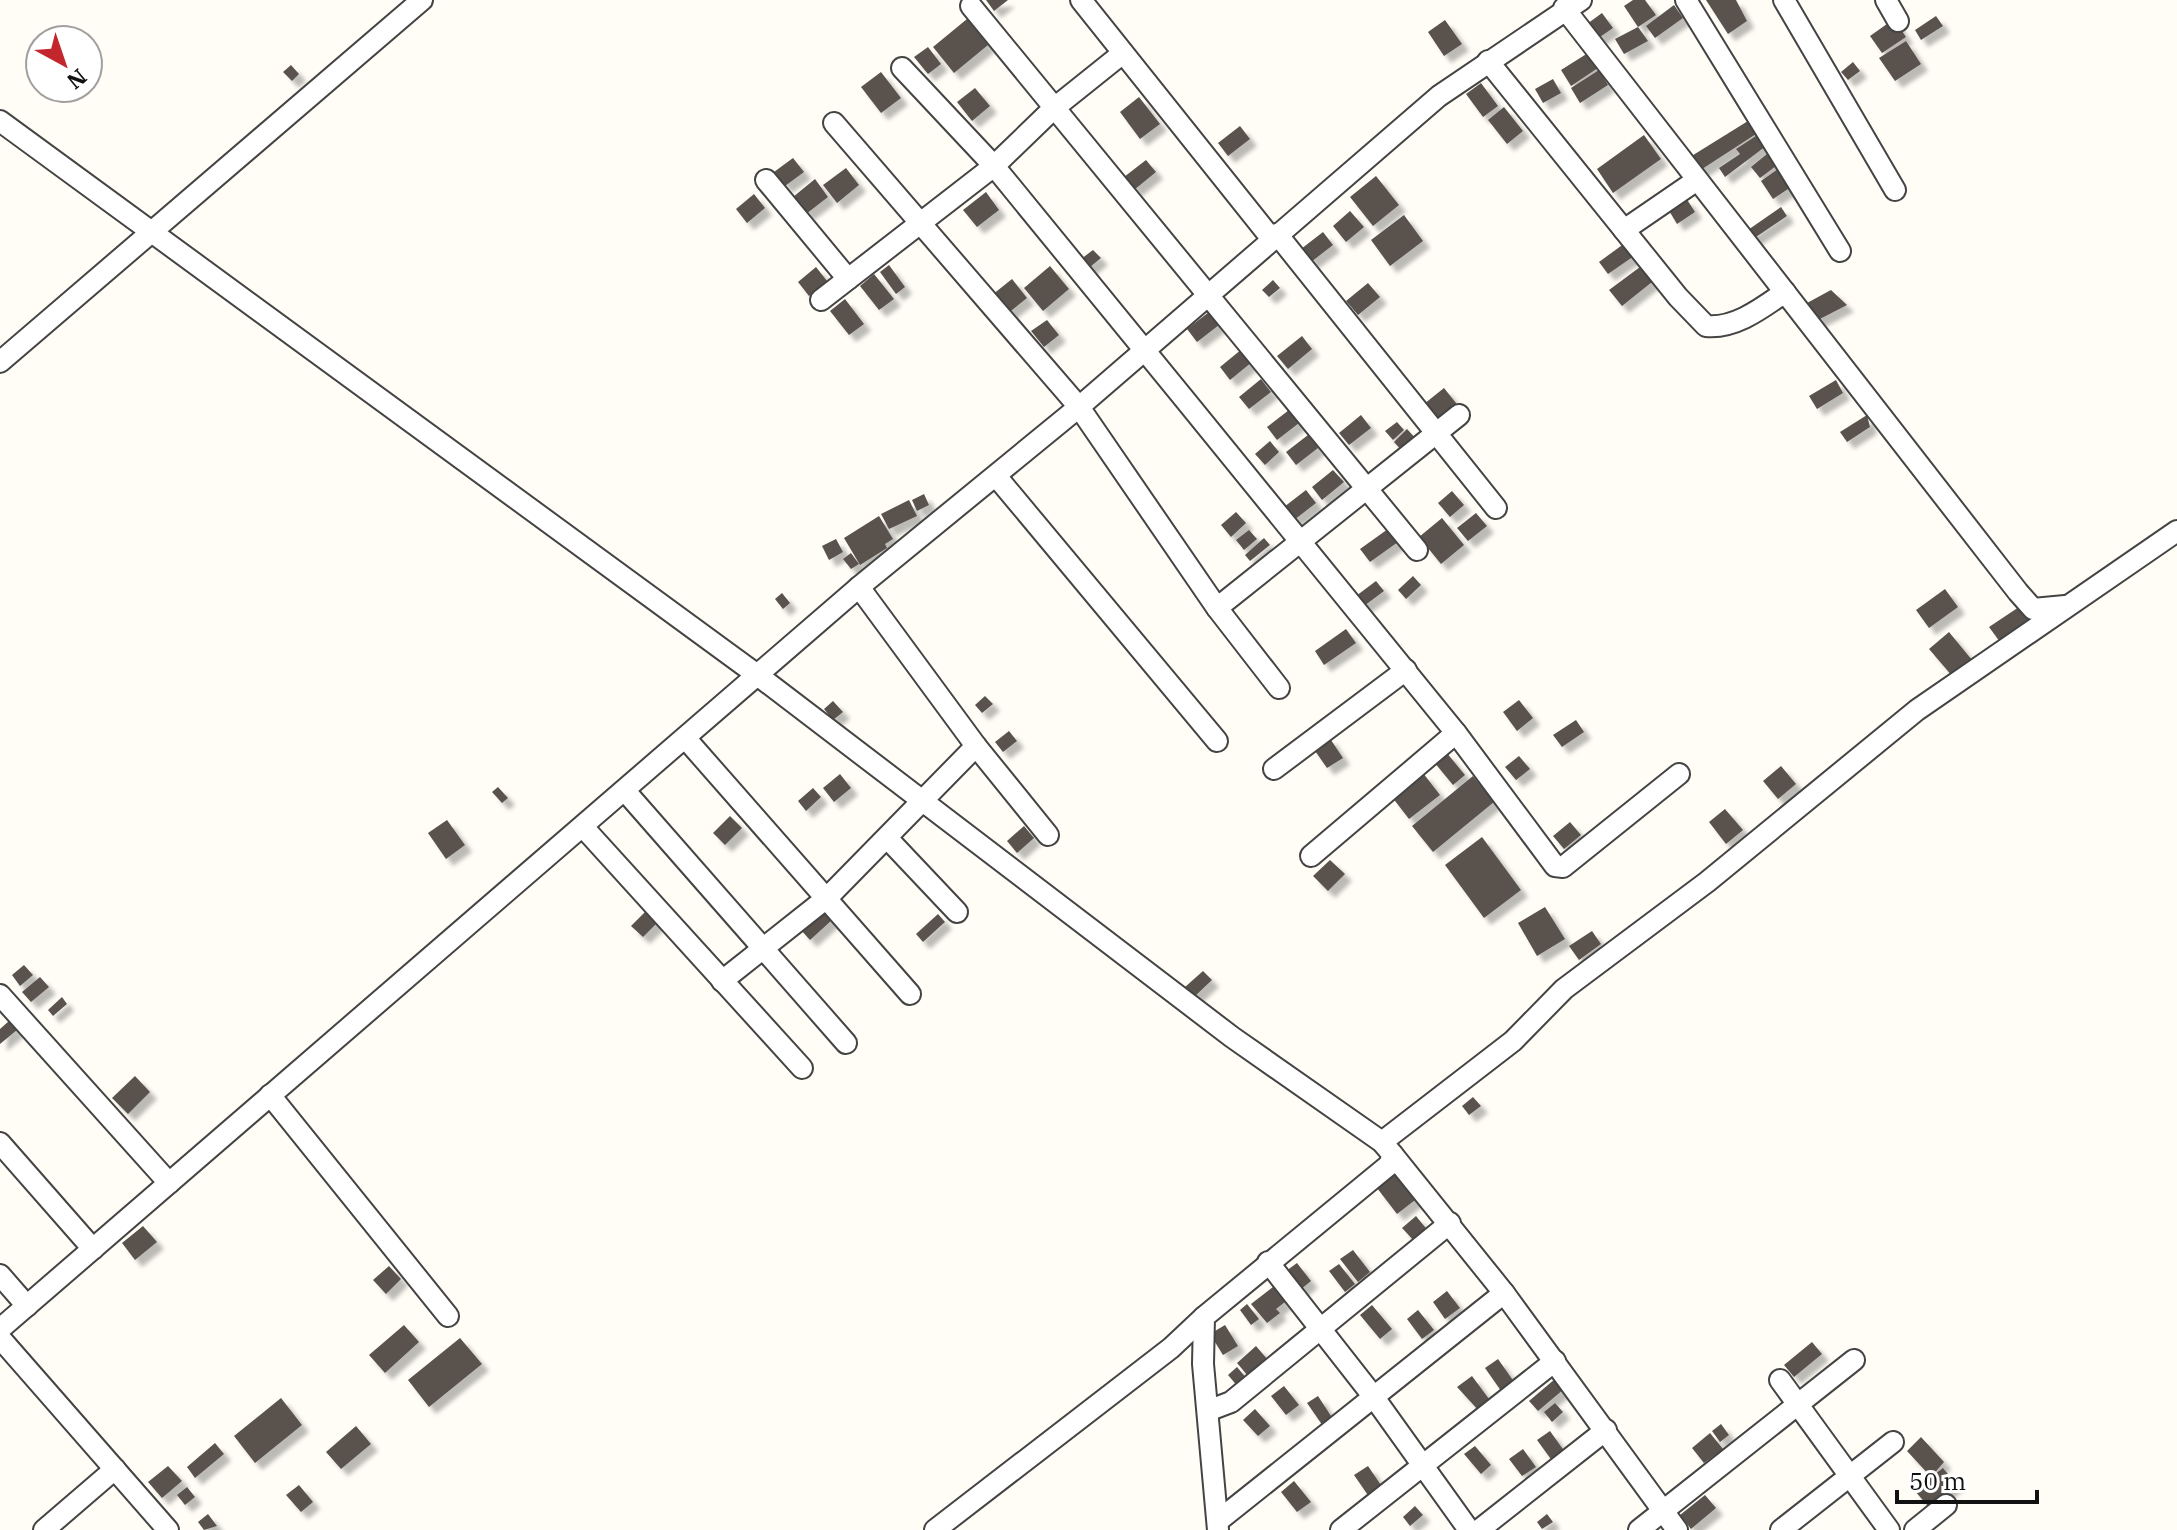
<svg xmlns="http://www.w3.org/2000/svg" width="2177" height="1530" font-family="'IBM Plex Serif',serif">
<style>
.building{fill:#5a524d;filter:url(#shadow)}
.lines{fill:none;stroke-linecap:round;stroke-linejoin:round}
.minor-casing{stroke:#444;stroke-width:24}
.minor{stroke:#fff;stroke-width:20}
</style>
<defs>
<filter id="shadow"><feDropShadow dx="7" dy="7" stdDeviation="2" flood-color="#0004"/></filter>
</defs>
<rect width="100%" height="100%" fill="#fffdf5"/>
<!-- building -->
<g class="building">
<path d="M986,0H1008L994,11Z"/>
<path d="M1633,0H1645L1656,15L1638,27L1624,6Z"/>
<path d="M1706,0H1736L1747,21L1728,34Z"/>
<path d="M1674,5L1683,18L1655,38L1646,26Z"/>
<path d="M1602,13L1613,28L1597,39L1587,24Z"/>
<path d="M1936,16L1943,26L1921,40L1915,30Z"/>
<path d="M967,19L988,45L954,73L933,47Z"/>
<path d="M1894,19L1906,37L1882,53L1870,36Z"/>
<path d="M1445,20L1462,44L1444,56L1428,32Z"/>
<path d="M1638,27L1648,41L1624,54L1615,39Z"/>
<path d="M1906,41L1921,64L1895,81L1879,58Z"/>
<path d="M928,47L941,64L928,74L914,57Z"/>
<path d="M1588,53L1598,68L1571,86L1561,70Z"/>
<path d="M1853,62L1860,71L1848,80L1841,72Z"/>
<path d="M291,65L299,74L292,81L283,72Z"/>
<path d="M1599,70L1608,85L1580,103L1571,88Z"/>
<path d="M881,72L901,98L881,113L861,87Z"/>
<path d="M1553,79L1561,93L1543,103L1535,89Z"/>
<path d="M1481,83L1498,106L1483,117L1466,94Z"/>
<path d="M975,88L990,106L972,121L957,102Z"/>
<path d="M1139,97L1160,124L1140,139L1120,112Z"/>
<path d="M1504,107L1523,131L1507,144L1488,120Z"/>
<path d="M1748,121L1756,134L1699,171L1690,157Z"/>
<path d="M1240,126L1250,139L1228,156L1218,143Z"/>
<path d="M1759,134L1766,146L1725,177L1719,168L1740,154L1736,149Z"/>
<path d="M1644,135L1661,159L1613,193L1597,169Z"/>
<path d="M1767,154L1776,166L1760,178L1751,167Z"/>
<path d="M793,158L804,172L785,186L774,172Z"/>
<path d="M1146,160L1156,172L1134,190L1124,177Z"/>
<path d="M846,168L859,185L837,203L823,185Z"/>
<path d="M1778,169L1791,187L1773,199L1761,181Z"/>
<path d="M1376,176L1399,205L1373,226L1350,197Z"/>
<path d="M815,179L828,197L806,214L793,197Z"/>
<path d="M986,192L999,210L977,227L963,210Z"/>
<path d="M754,194L765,208L747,223L736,209Z"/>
<path d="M1686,198L1695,212L1677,224L1668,209Z"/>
<path d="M1781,207L1787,216L1750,241L1745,232Z"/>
<path d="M1350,211L1364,227L1346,242L1333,226Z"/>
<path d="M1404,215L1423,241L1390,266L1371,240Z"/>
<path d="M1323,232L1333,245L1311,262L1301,249Z"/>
<path d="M1625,243L1634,256L1608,274L1599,262Z"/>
<path d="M1093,250L1101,258L1084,272L1077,262Z"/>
<path d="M889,265L905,287L896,294L880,272Z"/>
<path d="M1050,266L1069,289L1043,311L1024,288Z"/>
<path d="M816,267L827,281L809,296L798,282Z"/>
<path d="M1640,267L1652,282L1622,306L1609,290Z"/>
<path d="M874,274L894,299L879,310L860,286Z"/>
<path d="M1012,279L1027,298L1002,318L987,299Z"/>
<path d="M1273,280L1280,288L1269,297L1262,290Z"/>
<path d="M1368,283L1380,297L1358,315L1346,301Z"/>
<path d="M1831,290L1847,305L1816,321L1807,303Z"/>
<path d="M845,299L864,324L849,335L830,311Z"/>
<path d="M1209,312L1219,325L1197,342L1187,329Z"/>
<path d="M1047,320L1059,335L1044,347L1031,331Z"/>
<path d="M1302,336L1312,349L1288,369L1277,356Z"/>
<path d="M1242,349L1252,362L1230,380L1220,367Z"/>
<path d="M1261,379L1271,392L1249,409L1239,397Z"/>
<path d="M1836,380L1843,393L1817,409L1809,396Z"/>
<path d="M1444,388L1460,408L1439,423L1424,404Z"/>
<path d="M1289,410L1299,423L1277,440L1267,427Z"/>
<path d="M1361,415L1371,428L1349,445L1339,433Z"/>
<path d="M1867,415L1870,427L1847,442L1840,432Z"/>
<path d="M1397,422L1404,430L1393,440L1385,431Z"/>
<path d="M1407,429L1417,440L1403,452L1394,442Z"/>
<path d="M1308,435L1318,448L1296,465L1286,452Z"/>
<path d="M1270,441L1279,452L1265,465L1255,454Z"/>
<path d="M1333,470L1344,482L1322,500L1312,487Z"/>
<path d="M1306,490L1316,503L1294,520L1284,507Z"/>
<path d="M1452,491L1464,505L1450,517L1438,503Z"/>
<path d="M924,494L929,505L917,511L912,500Z"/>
<path d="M909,500L917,516L889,529L881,514Z"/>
<path d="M1236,512L1246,523L1231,537L1221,525Z"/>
<path d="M1476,513L1487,526L1468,541L1457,528Z"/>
<path d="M879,516L893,539L885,544L887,548L860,565L844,538Z"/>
<path d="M1442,518L1464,545L1441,564L1419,537Z"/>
<path d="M1388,529L1398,542L1370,562L1360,549Z"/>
<path d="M1249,530L1257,539L1244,550L1236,540Z"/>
<path d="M1264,538L1270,545L1250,561L1245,555Z"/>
<path d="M836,539L843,552L829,560L822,546Z"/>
<path d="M851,553L859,564L851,569L843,559Z"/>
<path d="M1413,576L1421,585L1406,599L1398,590Z"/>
<path d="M1376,581L1384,591L1360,609L1352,599Z"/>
<path d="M1945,589L1958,607L1929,628L1916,610Z"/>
<path d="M782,593L790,603L783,609L775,599Z"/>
<path d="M2019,607L2029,621L2000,642L1989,627Z"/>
<path d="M1346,629L1356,643L1324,665L1315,651Z"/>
<path d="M1949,632L1972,660L1953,677L1929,649Z"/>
<path d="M985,696L993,704L982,713L975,705Z"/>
<path d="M1519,700L1533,718L1517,731L1503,712Z"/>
<path d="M833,701L843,712L833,720L824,709Z"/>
<path d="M1576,720L1584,732L1562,747L1553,735Z"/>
<path d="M1009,731L1017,741L1003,752L995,742Z"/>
<path d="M1329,737L1343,758L1327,768L1313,748Z"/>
<path d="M1446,752L1465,775L1453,785L1434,762Z"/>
<path d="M1519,756L1530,769L1516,780L1505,767Z"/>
<path d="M1781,766L1796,784L1778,799L1763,781Z"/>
<path d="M1423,773L1440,795L1409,819L1392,797Z"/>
<path d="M840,774L851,788L834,802L823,788Z"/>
<path d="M1473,776L1494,802L1433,852L1412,826Z"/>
<path d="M498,787L508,798L502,803L492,792Z"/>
<path d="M813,788L821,797L806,811L798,801Z"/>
<path d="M1725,809L1743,830L1726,844L1709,822Z"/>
<path d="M730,816L742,828L725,845L713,833Z"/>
<path d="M447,820L465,845L446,859L428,833Z"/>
<path d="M1570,822L1581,835L1564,849L1553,836Z"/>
<path d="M1024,826L1034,838L1017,853L1007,841Z"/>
<path d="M1482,837L1521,890L1484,918L1445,865Z"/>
<path d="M1330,860L1345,874L1328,891L1313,876Z"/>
<path d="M1545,907L1565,939L1537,956L1518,923Z"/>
<path d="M822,909L832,920L810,940L800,929Z"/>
<path d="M647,910L659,921L643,937L631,926Z"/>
<path d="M938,914L945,922L923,942L916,934Z"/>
<path d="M1592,931L1601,944L1579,960L1569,946Z"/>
<path d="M24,965L33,975L20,986L12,975Z"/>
<path d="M1203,971L1212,980L1194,997L1185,987Z"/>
<path d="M40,977L49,987L31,1002L22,992Z"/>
<path d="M62,997L67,1004L53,1016L48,1010Z"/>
<path d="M9,1021L17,1030L0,1044V1029Z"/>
<path d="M135,1076L150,1092L128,1114L112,1098Z"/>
<path d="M1473,1097L1481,1106L1469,1115L1462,1106Z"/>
<path d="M1399,1171L1419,1197L1397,1214L1377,1188Z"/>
<path d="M1416,1216L1429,1232L1416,1243L1402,1228Z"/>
<path d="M143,1226L157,1242L135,1260L122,1243Z"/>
<path d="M1353,1250L1370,1272L1358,1282L1340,1259Z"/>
<path d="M1297,1263L1311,1281L1300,1290L1286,1271Z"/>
<path d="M1339,1264L1355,1284L1345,1292L1329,1271Z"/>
<path d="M389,1266L401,1279L386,1294L373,1280Z"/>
<path d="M1273,1287L1285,1302L1276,1309L1280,1313L1267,1323L1251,1304Z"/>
<path d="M1447,1291L1460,1308L1445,1319L1433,1302Z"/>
<path d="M1247,1304L1259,1319L1251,1325L1240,1310Z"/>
<path d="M1372,1305L1392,1329L1380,1339L1360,1315Z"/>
<path d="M1418,1310L1434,1330L1422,1339L1407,1319Z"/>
<path d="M404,1325L419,1342L385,1373L369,1355Z"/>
<path d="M1225,1325L1238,1346L1223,1355L1210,1334Z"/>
<path d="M460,1338L482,1364L429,1407L408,1380Z"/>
<path d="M1812,1342L1822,1354L1794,1377L1784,1365Z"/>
<path d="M1256,1346L1268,1360L1248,1376L1237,1363Z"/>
<path d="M1498,1359L1517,1386L1504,1395L1485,1368Z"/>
<path d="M1237,1367L1248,1380L1239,1388L1228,1375Z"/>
<path d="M1472,1376L1492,1403L1480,1412L1457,1387Z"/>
<path d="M1555,1379L1564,1389L1538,1411L1529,1401Z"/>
<path d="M1284,1386L1299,1405L1286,1415L1271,1396Z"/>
<path d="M1318,1396L1333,1419L1323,1426L1307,1403Z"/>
<path d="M281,1398L302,1425L255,1463L234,1436Z"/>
<path d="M1555,1403L1563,1412L1552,1422L1544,1412Z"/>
<path d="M1255,1409L1270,1426L1258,1436L1243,1420Z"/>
<path d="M1721,1424L1729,1435L1720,1442L1712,1431Z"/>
<path d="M356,1426L371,1444L341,1469L326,1452Z"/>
<path d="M1550,1431L1565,1452L1553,1462L1537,1440Z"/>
<path d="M1710,1433L1723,1449L1704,1463L1692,1448Z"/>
<path d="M1921,1437L1944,1462L1931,1477L1943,1468L1956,1484L1928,1506L1914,1490L1931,1477L1907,1451Z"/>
<path d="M215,1443L224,1454L195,1478L187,1467Z"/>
<path d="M1475,1446L1491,1465L1481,1474L1464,1454Z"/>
<path d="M1523,1449L1536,1467L1522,1476L1509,1459Z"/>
<path d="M168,1466L182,1481L162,1498L148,1482Z"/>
<path d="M1368,1466L1385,1491L1372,1501L1354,1475Z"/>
<path d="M1294,1481L1311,1502L1297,1512L1281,1492Z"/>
<path d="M299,1485L313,1502L301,1512L286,1495Z"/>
<path d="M187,1487L195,1497L185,1505L177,1495Z"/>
<path d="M1705,1495L1716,1508L1691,1529L1680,1515Z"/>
<path d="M1415,1506L1423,1515L1410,1526L1403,1517Z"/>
<path d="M208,1514L217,1526L204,1530L198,1522Z"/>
<path d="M1547,1514L1553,1522L1542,1529L1537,1522Z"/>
</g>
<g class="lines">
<!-- minor casing -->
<g class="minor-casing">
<g id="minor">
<path d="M1081,0L1271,238"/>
<path d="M1686,0L1840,251"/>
<path d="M1784,0L1895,190"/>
<path d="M1886,0L1898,21"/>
<path d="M971,6L1417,550"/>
<path d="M1564,8L2018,592L2033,609L2065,606"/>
<path d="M1488,61L1678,297L1706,326C1735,329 1762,308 1785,292"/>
<path d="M902,68L994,166L1186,401L1456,733L1555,866L1563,867L1679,774"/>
<path d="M0,121L760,677L1232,1037L1382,1142L1393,1155L1389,1165L1204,1317L1203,1364L1218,1530"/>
<path d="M834,123L1079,407L1217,608L1279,688"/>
<path d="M766,180L848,279"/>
<path d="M1624,230L1697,180"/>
<path d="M1277,234L1496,508"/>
<path d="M821,300L994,166L1053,109L1123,53"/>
<path d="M0,362L422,0"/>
<path d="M996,476L1217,741"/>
<path d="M859,587L976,746L1048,835"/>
<path d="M1217,608L1459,415"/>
<path d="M687,740L910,994"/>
<path d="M1274,769L1406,670"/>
<path d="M626,792L846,1043"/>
<path d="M584,828L802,1068"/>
<path d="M888,839L957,912"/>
<path d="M1311,856L1456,733"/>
<path d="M722,981L828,897L976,746"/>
<path d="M0,995L169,1183"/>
<path d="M270,1095L448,1316"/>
<path d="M1382,1142L1513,1041L1564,989L1707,882L1917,710L2177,531"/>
<path d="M0,1143L93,1249"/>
<path d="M1393,1155L1504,1293L1677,1530"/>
<path d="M1268,1262L1373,1396L1469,1530"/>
<path d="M0,1275L27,1306"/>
<path d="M0,1329L859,587L1079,407L1439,96L1581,0"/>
<path d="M0,1338L168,1530"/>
<path d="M1780,1380L1889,1530"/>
<path d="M1210,1410L1231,1402L1450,1223"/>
<path d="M1218,1521L1504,1293"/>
<path d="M44,1530L115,1469"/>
<path d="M935,1530L1171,1348L1204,1317"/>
<path d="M1341,1530L1555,1361"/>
<path d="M1479,1530L1606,1430"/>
<path d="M1639,1530L1854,1360"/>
<path d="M1781,1530L1893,1442"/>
<path d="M1915,1530L1946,1505"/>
</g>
</g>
<!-- minor -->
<use href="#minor" class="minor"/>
</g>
<!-- north arrow -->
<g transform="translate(64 64) rotate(140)"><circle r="38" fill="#ffffff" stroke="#a0a0a0" stroke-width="2"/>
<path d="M0-6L14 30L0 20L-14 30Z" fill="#c4262e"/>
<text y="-12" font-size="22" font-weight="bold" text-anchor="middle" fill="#111111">N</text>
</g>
<!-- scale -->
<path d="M1897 1490v12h140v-12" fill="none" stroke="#111111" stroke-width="4"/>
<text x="1909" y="1490" font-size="24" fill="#111111" stroke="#ffffff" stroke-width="6" paint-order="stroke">50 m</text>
</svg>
